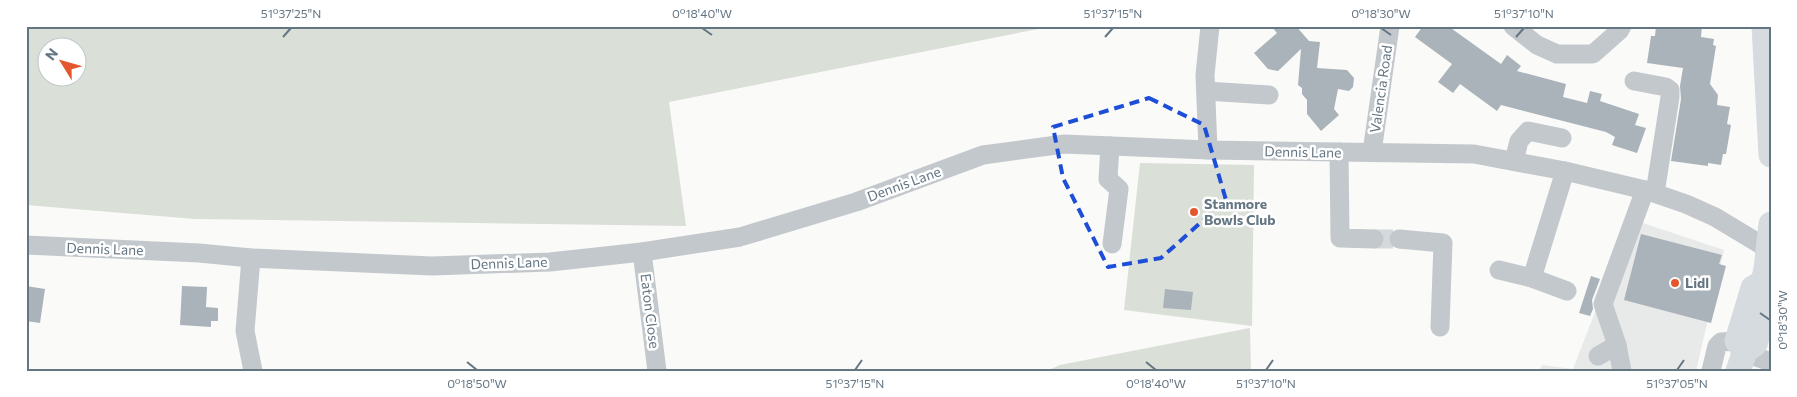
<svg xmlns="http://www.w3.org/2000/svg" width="1797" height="397" font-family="Commissioner,sans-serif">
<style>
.built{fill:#e8e9e9}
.green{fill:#dadfd7;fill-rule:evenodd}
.building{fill:#aab3b9}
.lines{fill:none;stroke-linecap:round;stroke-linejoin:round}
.minor-tunnel{stroke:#d5d9db;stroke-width:19;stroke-dasharray:19 9;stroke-linecap:butt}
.minor{stroke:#c3c8cc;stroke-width:19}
.major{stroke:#d6dbdf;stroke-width:25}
.marked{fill:none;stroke:#1d4ed8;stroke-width:4;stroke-dasharray:10 6;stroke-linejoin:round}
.ticks{fill:none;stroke:#657683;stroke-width:2}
.poi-dot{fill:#e4572e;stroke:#fff;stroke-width:2}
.labels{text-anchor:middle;stroke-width:5;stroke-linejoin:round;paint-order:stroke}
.street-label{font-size:14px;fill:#657683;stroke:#fff}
.poi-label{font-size:14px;font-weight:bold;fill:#657683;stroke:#fff;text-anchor:start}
.neatline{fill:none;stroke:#657683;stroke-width:2}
.ticks-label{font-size:12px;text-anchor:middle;fill:#657683}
</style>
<rect width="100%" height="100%" fill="#fafaf8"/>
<!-- built -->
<path class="built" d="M1631,219L1724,250L1696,371H1539L1542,365L1573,369Z"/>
<!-- green -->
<g class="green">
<path d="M26,26H1053L669,102L686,226L195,219L26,205ZM48,48H78V78H48Z"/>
<path d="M1140,163L1254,165L1252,326L1124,310Z"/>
<path d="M1250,328L1251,371H1047L1060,365Z"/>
</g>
<!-- building -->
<g class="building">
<path d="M1271,26H1296L1309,41L1320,42L1317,68L1347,70L1354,78L1353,87L1349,91L1338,89L1334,109L1339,115L1321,131L1307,114V100L1302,94V88L1298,85L1301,49L1278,71L1268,69L1254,53L1277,33Z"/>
<path d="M1423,26H1448L1501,64L1507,55L1521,66L1517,71L1566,84L1563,97L1587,103L1590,91L1602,94L1600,101L1639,114L1635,125L1646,128L1637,153L1612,145L1615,137L1606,132L1501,105L1497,111L1460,84L1453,93L1438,82L1452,64L1415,37Z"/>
<path d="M1656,26H1702L1701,37L1714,39L1713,45L1716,46L1710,84L1718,95L1717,105L1730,107L1727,124L1731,125L1726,154H1723L1721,165L1708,163V166L1671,161L1681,99L1680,86L1683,68L1647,63L1651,36H1655Z"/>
<path d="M1641,234L1722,255L1719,264L1726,266L1711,323L1624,300Z"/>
<path d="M1591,276L1600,279L1592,300L1593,309L1590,316L1579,313Z"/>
<path d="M26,286L45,289L40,323L26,321Z"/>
<path d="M182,286L207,287L206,307L218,308V321H211V327L180,325Z"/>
<path d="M1165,289L1193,292L1191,310L1163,308Z"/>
</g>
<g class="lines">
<!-- minor-tunnel -->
<path class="minor-tunnel" d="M1374,239H1399"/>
<!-- minor -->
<g class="minor">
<path d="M1513,26L1537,45L1557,54H1593L1619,31L1622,26"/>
<path d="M1634,81L1666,87L1670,90V97L1655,193"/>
<path d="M1206,91L1269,95"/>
<path d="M1110,146L1108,179L1119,189L1112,244"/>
<path d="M1208,150L1205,75L1210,26"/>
<path d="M1339,152L1340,238L1374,239"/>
<path d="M1372,152L1390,26"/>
<path d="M1514,161L1519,141L1528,131L1562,138"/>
<path d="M1399,239L1443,243L1440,327"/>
<path d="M26,245L199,253L251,258L432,266L550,262L642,252L740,237L856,202L983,155L1064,144L1208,150L1474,154L1565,171L1645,190L1686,204L1715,217L1768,249"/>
<path d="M642,252L657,371"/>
<path d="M251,258L245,331L253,371"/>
<path d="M1499,270L1532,278L1567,291"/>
<path d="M1532,278L1565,171"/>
<path d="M1744,353L1771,362"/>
<path d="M1598,356L1617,345"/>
<path d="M1622,371L1617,345L1603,304L1645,190"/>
<path d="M1711,371L1717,346L1721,342L1737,341"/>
</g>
<!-- major -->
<g class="major">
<path d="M1764,26L1771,155"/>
<path d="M1745,351L1737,341L1753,288L1763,282L1766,269L1771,224"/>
<path d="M1738,371L1745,351L1755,344L1771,292"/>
</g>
</g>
<!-- marked area -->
<path class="marked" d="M1149,98L1204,125L1226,200L1161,258L1108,267L1063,178L1053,127Z"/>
<!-- ticks -->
<path class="ticks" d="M702,28L712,35M1381,28L1391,35M283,37L291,28M1105,37L1113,28M1516,37L1524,28M1760,313L1770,320M467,362L477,370M1146,362L1156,370M855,370L862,360M1266,370L1273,360M1677,370L1684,360"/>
<!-- markers -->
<g class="poi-dot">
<circle cx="1194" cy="212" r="5"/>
<circle cx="1675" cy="283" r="5"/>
</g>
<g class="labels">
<!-- street labels -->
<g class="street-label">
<text transform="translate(1381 89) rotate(-82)" y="5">Valencia Road</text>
<text transform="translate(1303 152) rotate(1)" y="5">Dennis Lane</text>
<text transform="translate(904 184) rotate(-20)" y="5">Dennis Lane</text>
<text transform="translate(105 249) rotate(2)" y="5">Dennis Lane</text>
<text transform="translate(509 263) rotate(-2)" y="5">Dennis Lane</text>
<text transform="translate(650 311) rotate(83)" y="5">Eaton Close</text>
</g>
<!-- poi labels -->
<g class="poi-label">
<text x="1204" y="209">Stanmore<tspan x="1204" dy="16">Bowls Club</tspan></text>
<text x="1685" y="288">Lidl</text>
</g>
</g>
<!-- border -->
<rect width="1797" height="397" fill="none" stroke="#ffffff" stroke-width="55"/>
<!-- north arrow -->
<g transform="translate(62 62) rotate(307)"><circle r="24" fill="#ffffff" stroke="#c1c8cd"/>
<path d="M0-4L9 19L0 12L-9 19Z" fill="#e4572e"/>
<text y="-8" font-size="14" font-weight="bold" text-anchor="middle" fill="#657683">N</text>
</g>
<rect x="28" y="28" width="1742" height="342" class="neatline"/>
<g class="ticks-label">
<text x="291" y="18">51°37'25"N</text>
<text x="702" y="18">0°18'40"W</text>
<text x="1113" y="18">51°37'15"N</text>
<text x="1381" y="18">0°18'30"W</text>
<text x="1524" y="18">51°37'10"N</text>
<text transform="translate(1783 320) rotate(-90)" y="4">0°18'30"W</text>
<text x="477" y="388">0°18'50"W</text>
<text x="855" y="388">51°37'15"N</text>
<text x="1156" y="388">0°18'40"W</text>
<text x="1266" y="388">51°37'10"N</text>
<text x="1677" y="388">51°37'05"N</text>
</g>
</svg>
